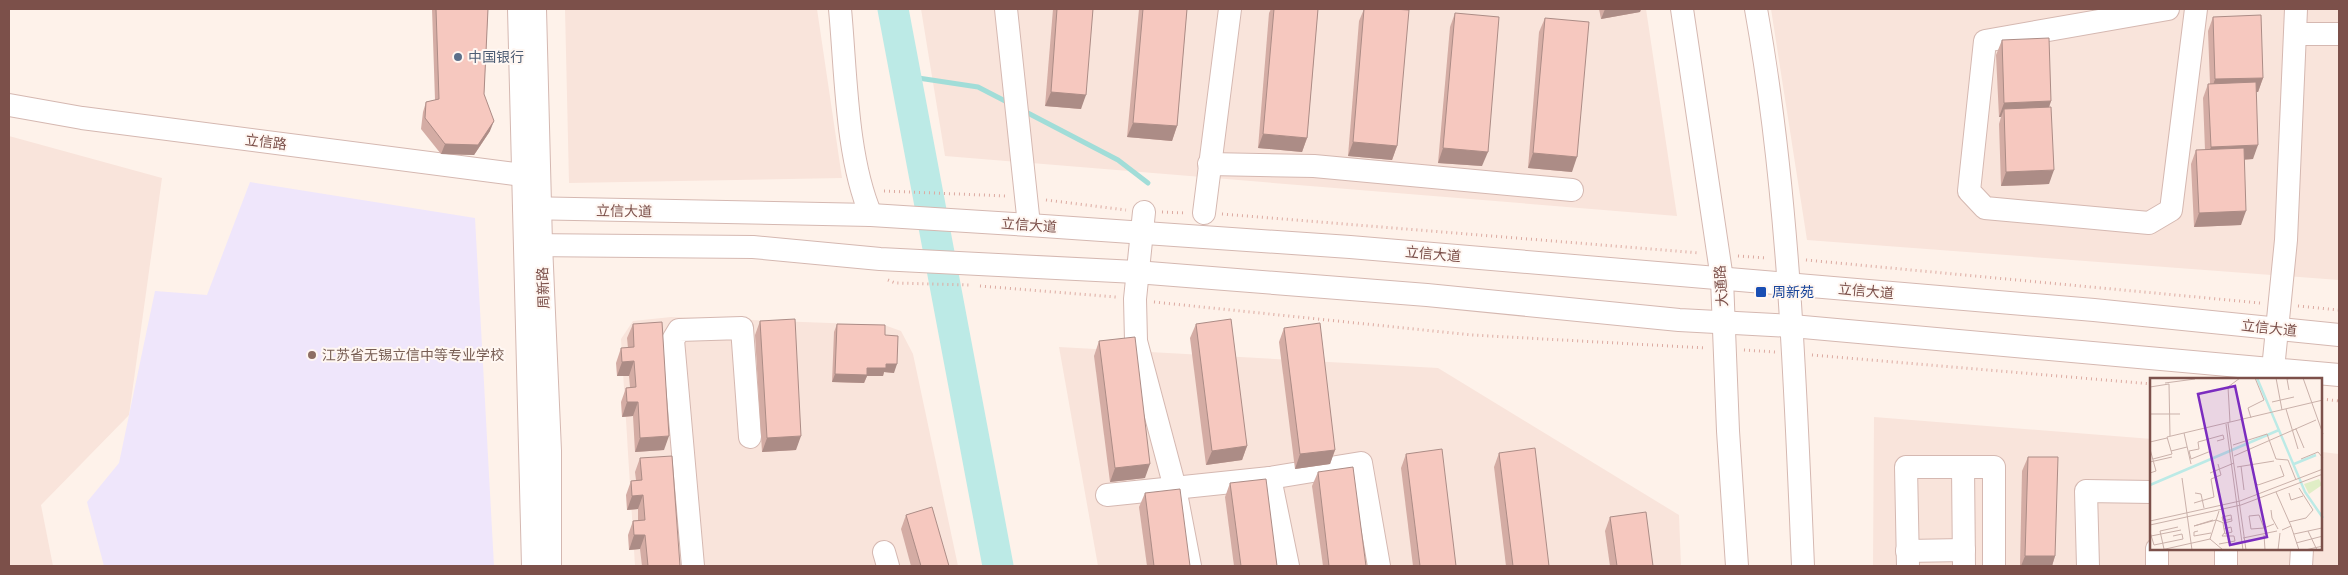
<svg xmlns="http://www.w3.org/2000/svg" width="2348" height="575" font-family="'Noto Sans','Noto Sans SC',sans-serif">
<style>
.residential{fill:#f9e4db}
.education{fill:#efe6fb}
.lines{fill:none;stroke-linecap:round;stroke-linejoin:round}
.stream{stroke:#a1ddd8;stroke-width:5}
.river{stroke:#bceae6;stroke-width:31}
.minor-casing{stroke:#d5b8b1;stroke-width:24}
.path{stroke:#dcaaa1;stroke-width:3;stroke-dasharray:1 4;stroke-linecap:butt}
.minor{stroke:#fff;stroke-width:22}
.wall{fill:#d4aca4}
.shaded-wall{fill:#ac8c86}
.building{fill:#f6c8bf;stroke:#ac8c86}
.service-dot{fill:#5c6f8a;stroke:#fff7f2;stroke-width:2}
.transit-dot{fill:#1a4fb4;stroke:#fff7f2;stroke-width:2}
.education-dot{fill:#8d6e63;stroke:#fff7f2;stroke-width:2}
.labels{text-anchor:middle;stroke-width:4;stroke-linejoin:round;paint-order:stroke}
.service-label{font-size:14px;fill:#4e5e75;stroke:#fff7f2;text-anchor:start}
.street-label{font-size:14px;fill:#7c504a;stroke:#fff7f2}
.transit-label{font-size:14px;fill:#164399;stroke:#fff7f2;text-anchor:start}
.education-label{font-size:14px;fill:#785e54;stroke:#fff7f2;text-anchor:start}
.inset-river{fill:none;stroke:#bceae6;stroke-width:2.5}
.inset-road{fill:none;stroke:#cab1aa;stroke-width:1}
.view{fill:#7b2cbf;fill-opacity:0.15;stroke:#7b2cbf;stroke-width:2.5}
.inset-edge{fill:none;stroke:#7c504a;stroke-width:2.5}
</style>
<rect width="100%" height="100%" fill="#fef2ea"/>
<!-- residential -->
<g class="residential">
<path d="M565,9H817L842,178L569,183Z"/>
<path d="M921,9H1646L1677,216L945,156Z"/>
<path d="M1771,9H2339V280L1807,240Z"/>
<path d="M9,136L162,178L129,415L41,505L53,566H9Z"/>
<path d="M671,317L884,325L901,331L913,354L958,566H635L621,339L633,321Z"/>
<path d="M1059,347L1438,368L1679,515L1681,566H1098Z"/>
<path d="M1874,417L2152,439V549H2322V452L2339,454V566H1873Z"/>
</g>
<!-- education -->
<path class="education" d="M250,182L475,218L494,566H104L87,502L119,463L155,291L207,295Z"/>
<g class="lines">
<!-- stream -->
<g class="stream">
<path d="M905,76L978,87L1009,103"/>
<path d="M1024,111L1118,160L1148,183"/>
</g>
<!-- river -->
<path class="river" d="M893,9L998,566"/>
<!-- minor casing -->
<g class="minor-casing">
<g id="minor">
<path d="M519,9L533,566"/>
<path d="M535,9L541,244L550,451V566"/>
<path d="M840,9C846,72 846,157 871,215"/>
<path d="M1006,9L1029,225"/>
<path d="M1682,9L1722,279L1728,431L1737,566"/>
<path d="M1756,9C1789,193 1795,380 1803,566"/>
<path d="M2168,9L1985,41L1969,191L1985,208L2149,223L2171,210L2196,9"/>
<path d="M2296,34H2339"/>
<path d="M9,105L82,118L523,175"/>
<path d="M1209,164L1314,166L1572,190"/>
<path d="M524,208L871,215L1029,225L1350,247L2094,310L2339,335"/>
<path d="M1144,212L1135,299L1136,341L1175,488L1190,566"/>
<path d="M1204,213L1230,9"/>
<path d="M525,245L753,247L880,259L1136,272L1427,295L1679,320L1792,326L2339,375"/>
<path d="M2272,379L2286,240L2296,9"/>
<path d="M1963,467L1964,566"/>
<path d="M1270,478L1361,463L1379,566"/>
<path d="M1107,495L1270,478L1288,566"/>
<path d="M2157,549V566"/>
<path d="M1907,551L1964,550"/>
<path d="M884,552L888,566"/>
<path d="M693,566L673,340L679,330L742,328L750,437"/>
<path d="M1908,566L1906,467H1994V566"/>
<path d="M2088,566L2086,491L2152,492"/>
<path d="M2226,566V549"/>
<path d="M2301,566L2302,549"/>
</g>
</g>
<!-- path -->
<g class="path">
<path d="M884,191L1007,196"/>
<path d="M1046,200L1126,210"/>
<path d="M1162,212L1186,213"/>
<path d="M1222,214L1700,253"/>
<path d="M1738,256L1767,258"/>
<path d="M1806,260L2260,303"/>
<path d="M888,280L895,283L969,285"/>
<path d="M980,286L1116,297"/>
<path d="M1154,302L1472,335L1706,348"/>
<path d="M2298,306L2339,310"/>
<path d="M1744,350L1775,352"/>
<path d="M1812,355L2152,384"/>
<path d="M2322,399L2339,401"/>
</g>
<!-- minor -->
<use href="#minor" class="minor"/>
</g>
<!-- wall -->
<g class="wall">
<path d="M432,9H488L484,94L490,131L474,155L441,154L421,129L423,112L426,102L435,100Z"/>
<path d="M1053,9H1093L1081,109L1045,106Z"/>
<path d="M1139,9H1187L1177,126L1172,141L1127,137Z"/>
<path d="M1271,9H1318L1307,138L1302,152L1258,148L1269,13Z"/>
<path d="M1364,9H1393L1397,146L1392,160L1348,156L1359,21Z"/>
<path d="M1599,9H1641L1640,12L1601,19Z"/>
<path d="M1455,13L1482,166L1438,163L1450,27Z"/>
<path d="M2213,17L2263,78L2258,92H2256L2253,159L2244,160L2241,225L2194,227L2191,164L2196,150H2205L2203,98L2208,84H2210L2208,31Z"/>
<path d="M1545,18L1572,172L1528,168L1539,32Z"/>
<path d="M2002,40L2051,101L2049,108V184L2001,186L1999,124L2001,117H1999L1996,55Z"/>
<path d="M760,321L796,450L762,452L755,335Z"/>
<path d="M633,324L664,450L635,452L633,416L622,417L621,402L626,388L630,387L629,376H617L616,363L621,348H628L627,338Z"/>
<path d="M837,324L885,335L894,373L884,372L883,376H867L864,383L832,382L834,332Z"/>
<path d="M1196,324L1247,446L1242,460L1206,465L1190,338Z"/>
<path d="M1284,328L1335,450L1330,464L1295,469L1279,342Z"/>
<path d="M1099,341L1145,478L1110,482L1094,356Z"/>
<path d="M1499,453L1549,566H1506L1494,467Z"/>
<path d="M1406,454L1456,566H1413L1401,468Z"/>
<path d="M2028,457L2055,556L2052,566H2020L2022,471Z"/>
<path d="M640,458L680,566H642L640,549L629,550L628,535L633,521L638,520V509L627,510L626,495L631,481L636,480L635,472Z"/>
<path d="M1318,472L1366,566H1323L1312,486Z"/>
<path d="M1230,483L1277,566H1234L1225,497Z"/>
<path d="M1145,493L1190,566H1147L1139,507Z"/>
<path d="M906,515L949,566H911L901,529Z"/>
<path d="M1610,517L1653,566H1610L1605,531Z"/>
</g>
<!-- shaded-wall -->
<g class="shaded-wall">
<path d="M1605,9H1641L1640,12L1601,19Z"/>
<path d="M2263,78L2258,92L2210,94L2215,79Z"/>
<path d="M1051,92L1086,95L1081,109L1045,106Z"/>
<path d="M2051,101L2046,115L2004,109L2001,117H1999L2004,103Z"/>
<path d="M494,121L490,131L474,155L441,154L445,144Z"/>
<path d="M1133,123L1177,126L1172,141L1127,137Z"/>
<path d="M1263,134L1307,138L1302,152L1258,148Z"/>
<path d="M1353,142L1397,146L1392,160L1348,156Z"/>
<path d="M2258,145L2253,159L2205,161L2211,147Z"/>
<path d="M1443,148L1488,152L1482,166L1438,163Z"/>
<path d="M1533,153L1577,157L1572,172L1528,168Z"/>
<path d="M2054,170L2049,184L2001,186L2006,172Z"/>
<path d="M2246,211L2241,225L2194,227L2199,213Z"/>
<path d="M634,361L629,376H617L622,362Z"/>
<path d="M886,364H897L894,373L884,372L883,376H867L864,383L832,382L835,374Z"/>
<path d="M627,402H638L633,416L622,417Z"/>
<path d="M669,436L664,450L635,452L640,438Z"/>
<path d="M801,436L796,450L762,452L767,438Z"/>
<path d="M1247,446L1242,460L1206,465L1212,451Z"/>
<path d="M1335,450L1330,464L1295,469L1300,454Z"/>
<path d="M1150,464L1145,478L1110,482L1115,468Z"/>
<path d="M643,495L638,509L627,510L632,496Z"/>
<path d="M634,535H645L640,549L629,550Z"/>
<path d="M2025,556H2055L2052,566H2021Z"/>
</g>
<!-- building -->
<g class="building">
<path d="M436,9H488L484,94L494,121L478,145L445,144L425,118L426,102L439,99Z"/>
<path d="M1057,9H1093L1086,95L1051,92Z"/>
<path d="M1143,9H1187L1177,126L1133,123Z"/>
<path d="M1274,9H1318L1307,138L1263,134Z"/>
<path d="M1364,9H1393L1409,10L1397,146L1353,142Z"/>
<path d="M1455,13L1499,17L1488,152L1443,148Z"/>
<path d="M2261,15L2263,78L2215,79L2213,17Z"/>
<path d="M1545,18L1589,22L1577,157L1533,153Z"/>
<path d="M2049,38L2051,101L2004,103L2002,40Z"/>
<path d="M2256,82L2258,145L2211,147L2208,84Z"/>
<path d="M2051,107L2054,170L2006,172L2004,109Z"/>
<path d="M2244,148L2246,211L2199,213L2196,150Z"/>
<path d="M795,319L801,436L767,438L760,321Z"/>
<path d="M1231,319L1247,446L1212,451L1196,324Z"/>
<path d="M662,322L669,436L640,438L638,402H627L626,388L636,387L634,361L622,362L621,348L634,347L633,324Z"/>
<path d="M1320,323L1335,450L1300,454L1284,328Z"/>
<path d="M837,324L885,325V335L898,336L897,364H886V368H867V375L835,374Z"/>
<path d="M1135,337L1150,464L1115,468L1099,341Z"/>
<path d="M1535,448L1549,566H1513L1499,453Z"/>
<path d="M1442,449L1456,566H1420L1406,454Z"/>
<path d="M672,456L680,566H648L645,535H634L633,521L645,520L643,495L632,496L631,481L642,480L640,458Z"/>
<path d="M2028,457H2058L2055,556H2025Z"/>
<path d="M1353,467L1366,566H1329L1318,472Z"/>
<path d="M1266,479L1277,566H1241L1230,483Z"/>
<path d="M1180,489L1190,566H1154L1145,493Z"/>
<path d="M932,507L949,566H921L906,515Z"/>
<path d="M1646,512L1653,566H1617L1610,517Z"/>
</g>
<!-- markers -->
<circle class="service-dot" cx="458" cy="57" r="5"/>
<rect class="transit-dot" x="1755" y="286" width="12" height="12" rx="2.5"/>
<circle class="education-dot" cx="312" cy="355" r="5"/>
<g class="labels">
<!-- service labels -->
<g class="service-label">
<text x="468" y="62">中国银行</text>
</g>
<!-- street labels -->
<g class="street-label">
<text transform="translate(266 142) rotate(7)" y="5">立信路</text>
<text transform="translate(624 211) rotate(1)" y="5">立信大道</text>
<text transform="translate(1029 225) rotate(4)" y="5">立信大道</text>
<text transform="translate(1433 254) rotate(5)" y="5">立信大道</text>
<text transform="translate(1721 286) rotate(-94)" y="5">大通路</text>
<text transform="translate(543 288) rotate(-92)" y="5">周新路</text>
<text transform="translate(1866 291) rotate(5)" y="5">立信大道</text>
<text transform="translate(2269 328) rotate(6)" y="5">立信大道</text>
</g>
<!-- transit labels -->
<g class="transit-label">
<text x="1772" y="297">周新苑</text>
</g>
<!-- education labels -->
<g class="education-label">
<text x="322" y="360">江苏省无锡立信中等专业学校</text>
</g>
</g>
<!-- overview -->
<g transform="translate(2150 378)">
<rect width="172" height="172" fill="#fef2ea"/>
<path d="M169,101L172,107L159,116L154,106Z" fill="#e0eec6"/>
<path class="inset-river" d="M107,0L155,114L173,140M144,86L166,77M0,107L129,52"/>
<path class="inset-road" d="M126,0L132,32M153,0L173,56M15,5L45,1M0,9L19,6L20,58M139,12L137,1L142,0M122,24L144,19M136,31L148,71M0,36H30M101,40L98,30L114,22L105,0M80,44L78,9L90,0M78,45L96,172M76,46L93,172M143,52L146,51L154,70M34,55L41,86M0,64L17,60M83,67L117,56L126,81L138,82L146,102M0,71L6,93L0,95M21,73L37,69M61,73L41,81L39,73L49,71L48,64L73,57L74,61L67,63M84,78L166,42M101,80L105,105L108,107L134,98L130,87M3,81L22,76L17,59L173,22M151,81L168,74L173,80M0,84L22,79M91,88L94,112M87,89L124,83M60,95L84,85M32,100L42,172M126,114L141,148L132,152M45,115L51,116L54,130M139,115L141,122L153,118M44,125L64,119L61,101L71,97L68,86M121,132L122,140L128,151M0,143L90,123L173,91M139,144L156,140L163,132L149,110M73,145L74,151L81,149L82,154L75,156L74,151M0,147L91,127L173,96M44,148L66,142L74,145L82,143L81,137L72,139L73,143L81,141M44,148L63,142M141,148L149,172M114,150L109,137L99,138L101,151L114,150L124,146M48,153L44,154V158L61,155M158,153L167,172M0,154L4,167L33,161L32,156L23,158M144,156L172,150M114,157L115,172M1,158L31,152M93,160L127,153M60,161L69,133M146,165L173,158M69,166L85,163L84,158H72L75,154M14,171L10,153L28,149M11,172L60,161L73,172M128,172L130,155M155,172L173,168"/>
<path class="view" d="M85,8L117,159L80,167L48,16Z"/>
<rect width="172" height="172" class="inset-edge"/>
</g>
<!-- border -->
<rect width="2348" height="575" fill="none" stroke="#7c504a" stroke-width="20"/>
</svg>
